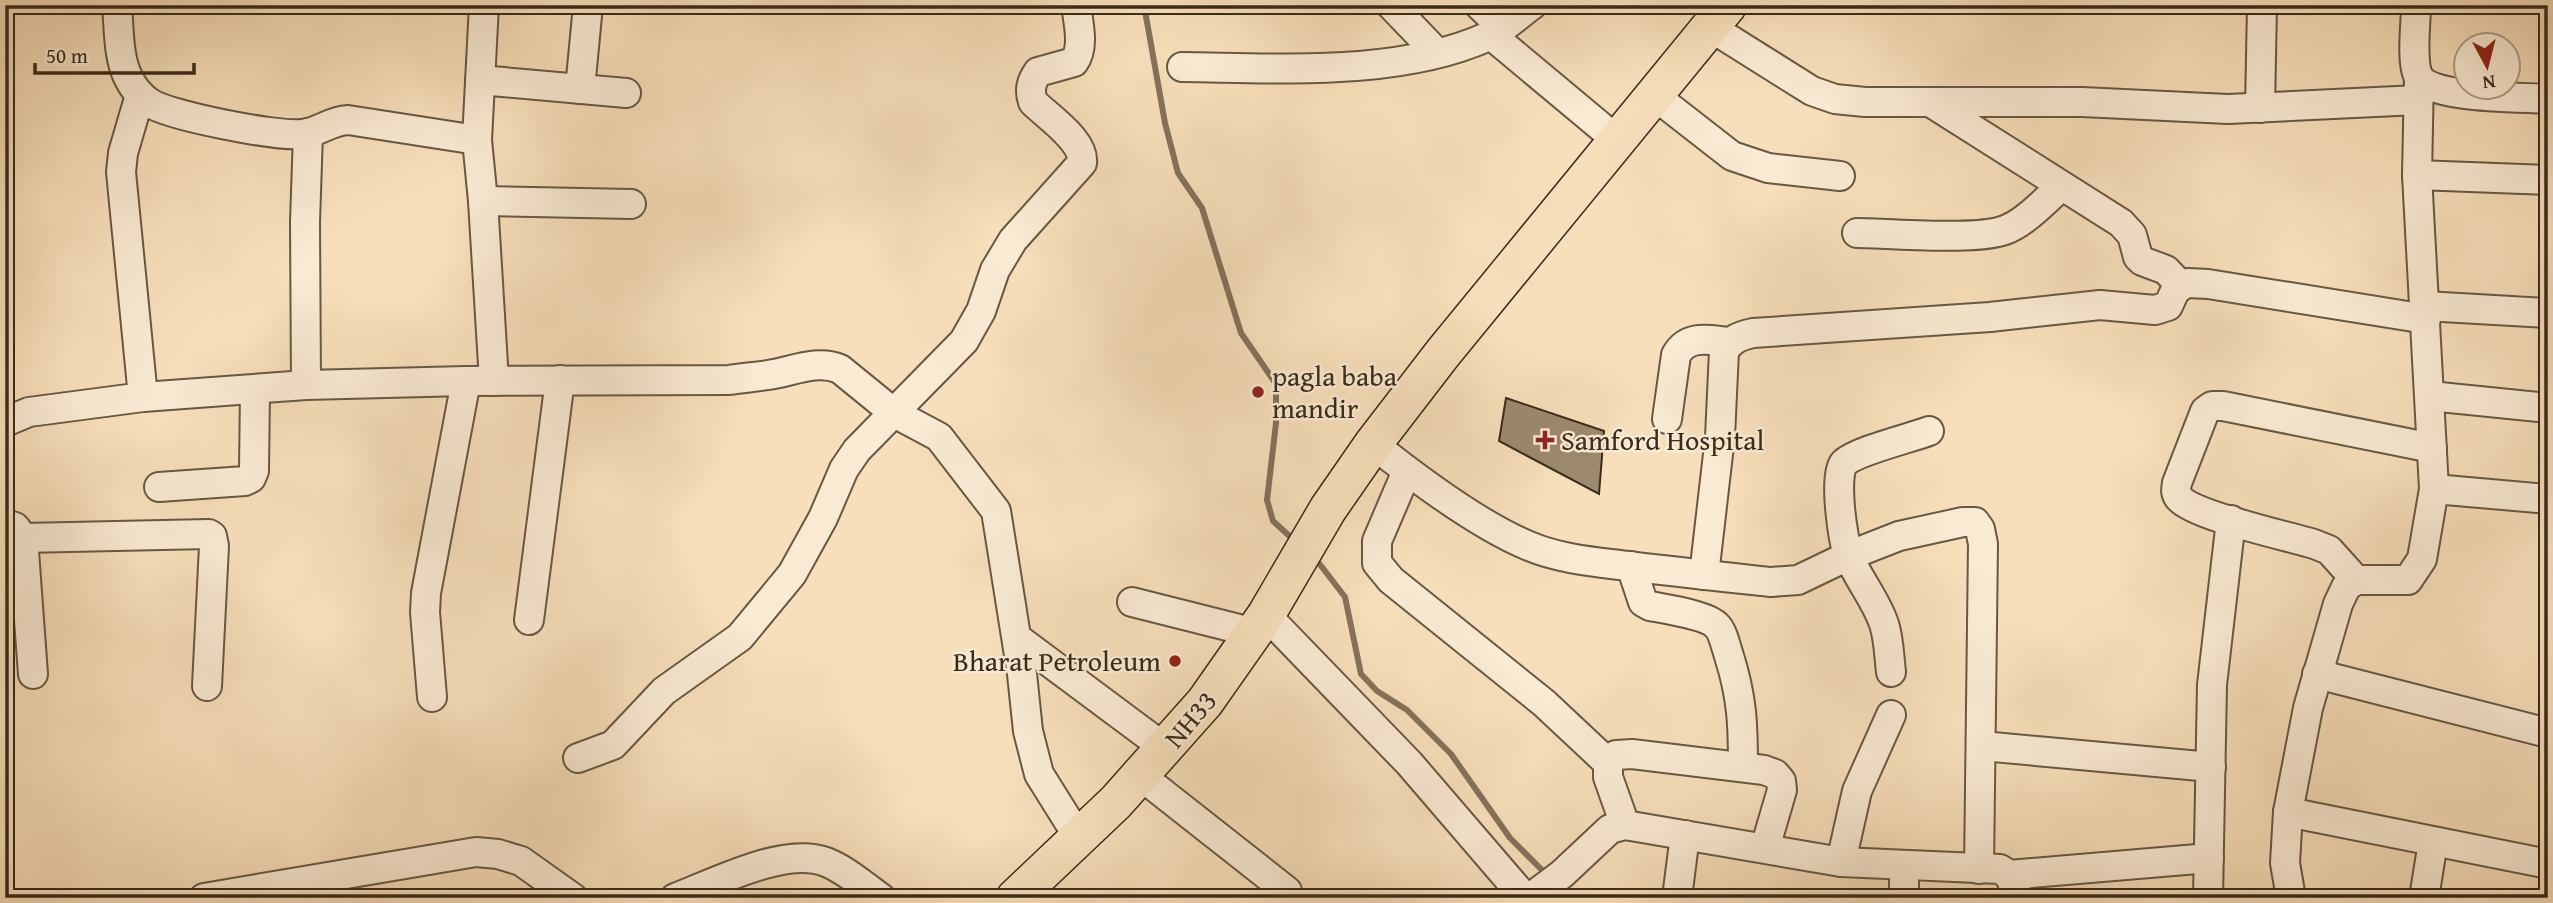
<svg xmlns="http://www.w3.org/2000/svg" width="2553" height="903" font-family="'Gentium Book Plus',serif">
<style>
.lines{fill:none;stroke-linecap:round;stroke-linejoin:round}
.stream{stroke:#84725b;stroke-width:6}
.building{fill:#9c896e;stroke:#392b1b;stroke-width:2}
.minor-casing{stroke:#685843;stroke-width:32}
.major-casing{stroke:#392b1b;stroke-width:40}
.minor{stroke:#faead3;stroke-width:28}
.major{stroke:#f7dfbb;stroke-width:37}
.poi-dot{fill:#8f2418;stroke:#faead3;stroke-width:2.5}
.labels{text-anchor:middle;stroke-width:5;stroke-linejoin:round;paint-order:stroke}
.poi-label{font-size:28px;fill:#392b1b;stroke:#faead3;text-anchor:start}
.street-label{font-size:28px;fill:#392b1b;stroke:#faead3}
</style>
<rect width="100%" height="100%" fill="#f7dfbb"/>
<filter id="stains"><feTurbulence type="fractalNoise" baseFrequency=".00286" numOctaves="4"/><feColorMatrix values="0 0 0 0 .2 0 0 0 0 .09 0 0 0 0 .02 0 0 0 .5 -.17"/></filter>
<radialGradient id="worn" r=".72"><stop offset=".6" stop-color="#630" stop-opacity="0"/><stop offset="1" stop-color="#630" stop-opacity=".3"/></radialGradient>
<g class="lines">
<!-- stream -->
<g class="stream">
<path d="M1144,5L1165,123L1178,173L1202,208L1241,333L1276,384V423L1267,500L1273,521L1296,542"/>
<path d="M1315,558L1345,597L1361,674L1377,691L1407,710L1451,754L1510,838L1548,876"/>
</g>
</g>
<!-- building -->
<path class="building" d="M1506,398L1604,431L1599,494L1499,441Z"/>
<g class="lines">
<!-- minor casing -->
<g class="minor-casing">
<g id="minor">
<path d="M117,5C119,28 118,59 129,79C134,89 141,97 150,103C170,116 278,137 302,134C318,133 329,121 348,120L477,140"/>
<path d="M484,5L477,140L483,201L494,381"/>
<path d="M1391,5L1437,53"/>
<path d="M1479,5L1502,27"/>
<path d="M2416,5C2416,24 2411,59 2418,76C2428,99 2523,97 2548,99"/>
<path d="M1710,27L1812,91L1835,99L1865,102H2082L2228,109L2418,100"/>
<path d="M1491,35L1618,141"/>
<path d="M1182,67C1279,68 1399,77 1489,36C1504,29 1518,15 1532,5"/>
<path d="M480,80L626,93"/>
<path d="M580,89L588,5"/>
<path d="M140,95L123,153L121,172L143,397"/>
<path d="M1655,96L1732,156L1768,168L1840,176"/>
<path d="M1930,102L2121,223L2132,235L2138,257L2142,261L2166,270L2181,286"/>
<path d="M2260,108L2262,5"/>
<path d="M2417,175L2548,180"/>
<path d="M483,201L631,204"/>
<path d="M1857,233C1892,233 1976,241 2005,230C2026,222 2044,201 2061,187"/>
<path d="M2425,306L2548,313"/>
<path d="M306,385L305,222L308,133"/>
<path d="M2430,396L2548,408"/>
<path d="M1667,419L1676,355C1688,334 1709,340 1729,342"/>
<path d="M5,422L29,412L143,397L306,385L466,381L729,380C742,378 755,377 768,375C791,372 817,359 840,369L894,413L939,437L996,511L1022,674L1028,731L1039,774L1079,838"/>
<path d="M1373,444C1417,479 1478,525 1529,546C1559,559 1596,562 1628,566C1676,572 1724,577 1771,582L1798,580L1848,556L1899,536L1963,522H1975L1980,529L1983,544L1979,869"/>
<path d="M1407,471L1377,541V563L1391,580L1544,703L1608,763"/>
<path d="M159,487L245,481L251,478L254,471L255,390"/>
<path d="M2434,489L2548,499"/>
<path d="M5,524L15,527L23,538L33,674"/>
<path d="M23,538L209,534L212,536L214,546L207,686"/>
<path d="M1631,566L1643,602L1650,606C1665,609 1707,615 1717,626C1723,632 1726,647 1729,656C1742,697 1743,724 1743,767"/>
<path d="M1704,575L1720,437L1724,351C1731,339 1740,336 1753,333L1990,317L2100,305L2155,310L2168,306L2175,291L2181,286L2188,283L2208,284L2426,319"/>
<path d="M2356,580L2329,550L2314,544C2288,536 2194,516 2179,498C2175,493 2176,489 2177,483L2205,411L2212,406H2223L2432,448"/>
<path d="M1132,602L1255,633"/>
<path d="M1266,615L1409,763L1525,898"/>
<path d="M529,620L560,380"/>
<path d="M1017,638L1166,749"/>
<path d="M1891,672C1889,656 1889,639 1884,624C1876,600 1859,580 1849,557C1843,542 1833,475 1844,463C1856,451 1911,438 1929,431"/>
<path d="M2317,674L2548,733"/>
<path d="M432,697L425,612L426,593L466,381"/>
<path d="M1982,746L2211,767"/>
<path d="M578,758L613,745L664,691L740,637L792,574L823,518L844,469L857,450L964,341L981,311L995,270L1013,240L1082,163C1085,141 1048,117 1033,102C1029,90 1031,82 1038,72L1074,62C1085,47 1078,22 1076,5"/>
<path d="M1141,776L1287,891"/>
<path d="M2288,812L2548,864"/>
<path d="M1625,825L1608,777V763L1616,755L1632,754L1764,770L1775,774L1781,781L1782,790L1765,848"/>
<path d="M1841,862L1857,791L1891,715"/>
<path d="M1904,865V898"/>
<path d="M2009,875L2209,858"/>
<path d="M204,898L476,852L498,854L521,861L573,898"/>
<path d="M675,898C715,883 785,846 826,862C846,870 863,885 881,898"/>
<path d="M1530,898L1562,874L1610,829L1625,825L1841,862L2000,869L2009,875L2019,898"/>
<path d="M1677,898L1685,835"/>
<path d="M2208,898L2212,685L2231,520"/>
<path d="M2291,898L2285,863L2288,812L2308,708L2338,604L2346,587L2356,580H2408L2422,559L2434,489L2417,175L2419,77"/>
<path d="M2424,898L2433,842"/>
</g>
</g>
<!-- major casing -->
<g class="major-casing">
<path id="major" d="M1015,898L1116,802L1205,702L1266,615L1328,509L1373,444L1443,353L1728,5"/>
</g>
<!-- minor -->
<use href="#minor" class="minor"/>
<!-- major -->
<use href="#major" class="major"/>
</g>
<!-- markers -->
<g class="poi-dot">
<circle cx="1258" cy="392" r="7"/>
<path d="M1541.5 429.5h7v7h7v7h-7v7h-7v-7h-7v-7h7z"/>
<circle cx="1175" cy="661" r="7"/>
</g>
<g class="labels">
<!-- poi labels -->
<g class="poi-label">
<text x="1272" y="386">pagla baba<tspan x="1272" dy="32">mandir</tspan></text>
<text x="1561" y="450">Samford Hospital</text>
<text x="1161" y="671" text-anchor="end">Bharat Petroleum</text>
</g>
<!-- street labels -->
<g class="street-label">
<text transform="translate(1190 719) rotate(-50)" y="10">NH33</text>
</g>
</g>
<!-- margin -->
<rect width="2553" height="903" fill="none" stroke="#f7dfbb" stroke-width="28"/>
<rect x="7" y="7" width="2539" height="889" fill="none" stroke="#392b1b" stroke-width="3.5"/>
<rect x="14" y="14" width="2525" height="875" fill="none" stroke="#392b1b" stroke-width="2"/>
<!-- north arrow -->
<g transform="translate(2487 66) rotate(173)"><circle r="33" fill="#faead3" stroke="#ad9e89" stroke-width="2"/>
<path d="M0-5L12 26L0 18L-12 26Z" fill="#8f2418"/>
<text y="-10" font-size="19" font-weight="bold" text-anchor="middle" fill="#392b1b">N</text>
</g>
<!-- scale -->
<path d="M35 63v10h159v-10" fill="none" stroke="#392b1b" stroke-width="3.5"/>
<text x="46" y="63" font-size="21" fill="#392b1b" stroke="#faead3" stroke-width="5" paint-order="stroke">50 m</text>
<rect width="100%" height="100%" filter="url(#stains)"/>
<rect width="100%" height="100%" fill="url(#worn)"/>
</svg>
